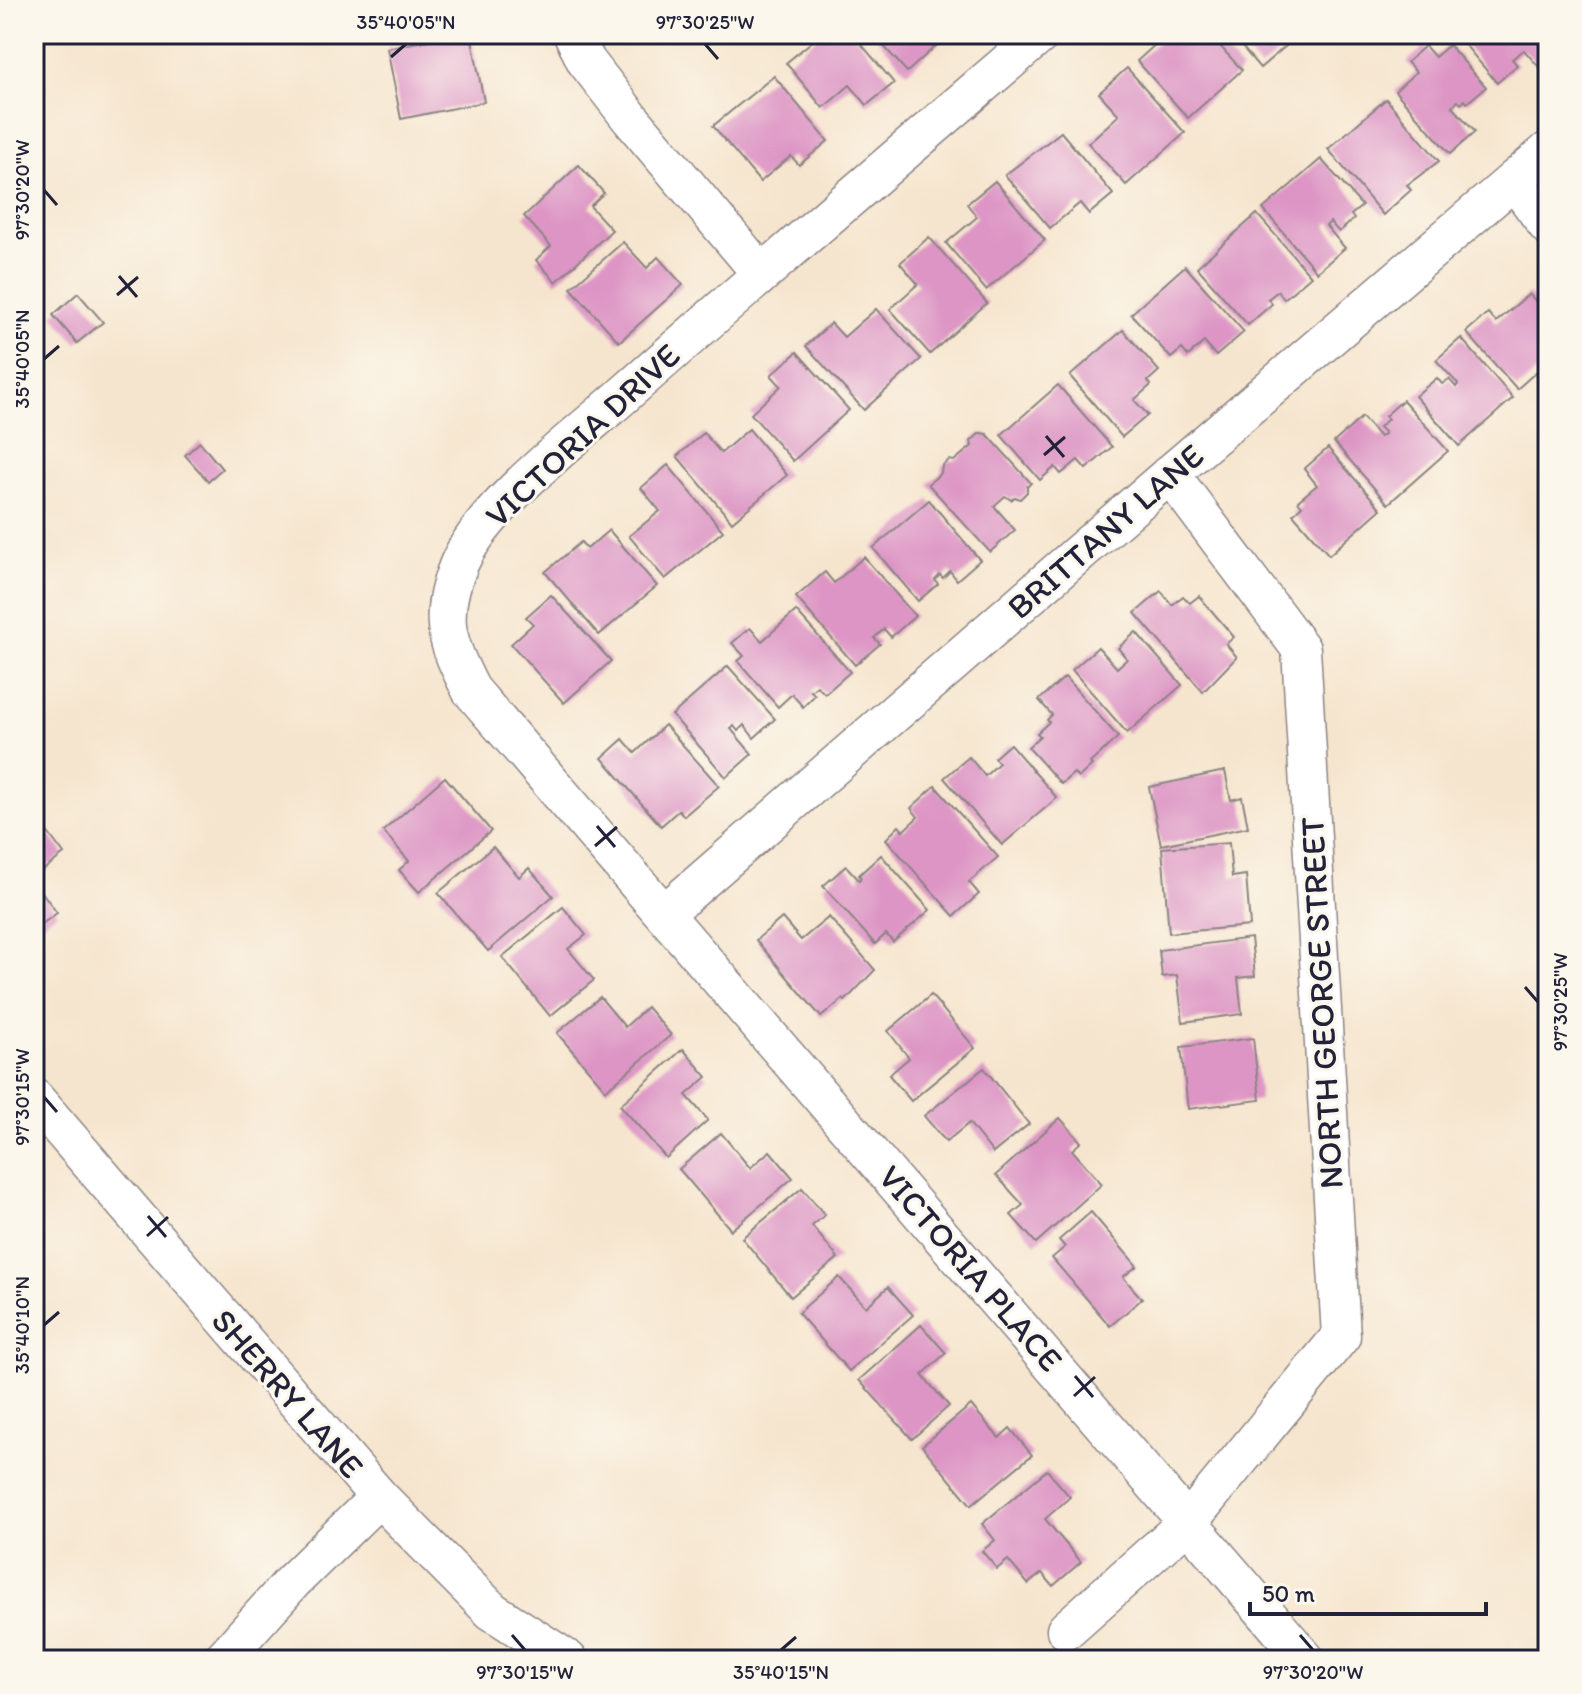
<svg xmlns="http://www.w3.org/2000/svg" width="1582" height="1694" font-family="Itim,sans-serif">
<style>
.building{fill:#dd95c5}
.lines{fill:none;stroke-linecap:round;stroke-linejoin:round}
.minor-casing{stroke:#8c8484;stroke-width:41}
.minor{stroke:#fff;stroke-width:38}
.ticks{fill:none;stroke:#22223b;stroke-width:3}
.labels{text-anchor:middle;stroke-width:6;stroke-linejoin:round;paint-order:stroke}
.street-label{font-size:34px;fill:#22223b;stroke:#fbf7ec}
.neatline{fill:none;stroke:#22223b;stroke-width:3}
.ticks-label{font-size:20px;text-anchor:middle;fill:#22223b}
</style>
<rect width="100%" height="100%" fill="#fbf7ec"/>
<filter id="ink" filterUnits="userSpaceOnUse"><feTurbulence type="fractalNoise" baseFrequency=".0125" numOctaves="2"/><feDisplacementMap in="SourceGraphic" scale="16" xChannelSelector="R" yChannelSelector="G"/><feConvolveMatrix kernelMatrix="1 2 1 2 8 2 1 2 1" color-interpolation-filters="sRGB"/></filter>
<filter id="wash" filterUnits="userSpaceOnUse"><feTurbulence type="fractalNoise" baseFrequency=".006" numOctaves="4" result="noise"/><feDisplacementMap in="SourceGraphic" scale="32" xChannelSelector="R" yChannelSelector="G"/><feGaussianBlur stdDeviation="1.8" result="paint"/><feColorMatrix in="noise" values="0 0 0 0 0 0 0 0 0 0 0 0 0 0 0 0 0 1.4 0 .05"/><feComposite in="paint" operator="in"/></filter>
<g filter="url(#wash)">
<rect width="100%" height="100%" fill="#f6e5ce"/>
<g id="blocks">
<!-- building -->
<g class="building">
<path d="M460,34H471L484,102L401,119L387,48Z"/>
<path d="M821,34H853L894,83L867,105L850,85L823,108L786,63Z"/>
<path d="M873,34H949L907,72Z"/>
<path d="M1167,34H1209L1242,70L1188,118L1137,61Z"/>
<path d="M1231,34H1300L1260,68Z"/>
<path d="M1456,34H1548V72L1545,74L1524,50L1512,59L1517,65L1497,83Z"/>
<path d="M1449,45L1486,87L1467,103L1465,100L1461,104L1458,101L1452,106L1475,132L1450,154L1395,91L1416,72L1407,62L1425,46L1435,57Z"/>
<path d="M1127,68L1185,133L1126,185L1088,143L1119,115L1099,93Z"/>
<path d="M774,76L828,141L799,165L791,156L760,182L713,126Z"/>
<path d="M1386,99L1439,161L1407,185L1411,190L1383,215L1328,149Z"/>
<path d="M1061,132L1113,194L1089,214L1080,203L1050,228L1005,175Z"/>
<path d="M1321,159L1362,206L1351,215L1354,219L1339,232L1330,222L1326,226L1345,248L1317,272L1263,209Z"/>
<path d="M579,165L604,193L590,206L612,230L556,282L536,260L551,246L524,216Z"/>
<path d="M995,181L1045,240L986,290L946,243L977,217L967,204Z"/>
<path d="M1257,214L1311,276L1284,299L1278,291L1268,299L1272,304L1248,325L1197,267Z"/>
<path d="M929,237L987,303L930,354L890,309L918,284L900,263Z"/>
<path d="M623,242L647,268L658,257L683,285L619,342L571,288Z"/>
<path d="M1185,266L1244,332L1216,356L1204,342L1188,356L1182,349L1171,358L1131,314Z"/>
<path d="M78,293L103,322L77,343L53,315Z"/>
<path d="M1529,294L1548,315V386L1536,372L1517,389L1466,332L1488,313L1496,322Z"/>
<path d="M876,309L921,359L864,410L806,346L831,323L844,337Z"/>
<path d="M1123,330L1159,371L1148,381L1151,385L1134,400L1148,415L1122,437L1070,376Z"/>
<path d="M1461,338L1513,398L1459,446L1415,396L1437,378L1442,384L1449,379L1456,387L1458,384L1436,360Z"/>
<path d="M797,352L849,410L793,461L751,414L781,386L771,375Z"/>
<path d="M1058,385L1112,447L1086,469L1078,460L1061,474L1055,467L1040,480L1001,435Z"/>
<path d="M1403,400L1448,451L1388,504L1334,442L1362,417L1380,437L1385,433L1379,427L1388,419L1385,416Z"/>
<path d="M749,429L787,475L732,522L677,456L704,433L721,453Z"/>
<path d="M980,433L987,434L1031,483L1027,487V492L1020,499L1015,497L1011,500L1005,496L994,506L1015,530L990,552L928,484L941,473L942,466L949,460L954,461L972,446L971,441Z"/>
<path d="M200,442L222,469L208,481L185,455Z"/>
<path d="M1328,448L1381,509L1329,555L1293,514L1302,506L1298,501L1317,485L1304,469Z"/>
<path d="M668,465L723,531L665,579L629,536L660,511L641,488Z"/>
<path d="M929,500L980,560L957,580L950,571L943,578L940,575L935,580L938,584L918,601L873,548Z"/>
<path d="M609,530L657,586L599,635L545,572L581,542L587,549Z"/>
<path d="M864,557L915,616L891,637L884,629L874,638L880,644L855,665L796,597L825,572L834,583Z"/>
<path d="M1161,591L1172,605L1183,596L1190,603L1199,596L1234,637L1226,644L1237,657L1203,692L1135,613Z"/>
<path d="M551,595L611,661L564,703L511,644L533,624L526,617Z"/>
<path d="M796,611L850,672L825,694L817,686L811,691L815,695L803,707L792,694L778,707L738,661L744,656L732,643L750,628L762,641Z"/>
<path d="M1136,632L1182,685L1127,733L1072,670L1098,647L1117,668L1127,659L1118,648Z"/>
<path d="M728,666L775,719L754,738L744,725L738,731L734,726L731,729L752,754L726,777L672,715Z"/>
<path d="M1065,677L1118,737L1090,763L1092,765L1078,778L1074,773L1061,784L1028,747L1040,736L1037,733L1049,722L1047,720L1052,715L1039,700Z"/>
<path d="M665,725L719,786L684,816L679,810L661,826L602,758L623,739L635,753Z"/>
<path d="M1010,744L1057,798L1002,845L944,778L969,757L985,776L999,763L994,758Z"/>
<path d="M1225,771L1231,800L1242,797L1248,827L1161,845L1149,787Z"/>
<path d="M445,777L491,831L419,892L399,870L409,861L383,831Z"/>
<path d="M935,786L998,857L969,882L979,894L954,916L886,839L899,826L903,831L918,817L911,808Z"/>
<path d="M34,814L64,854L34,877Z"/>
<path d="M1229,843L1232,877L1246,875L1250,926L1169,933L1162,848Z"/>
<path d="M493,847L519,877L529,868L553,896L488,951L438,893Z"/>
<path d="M881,855L930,910L893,942L886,934L875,944L823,886L846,866L859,880L861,878L859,875Z"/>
<path d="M34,881L57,913L36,928L34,925Z"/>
<path d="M563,907L586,935L568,949L594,980L550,1016L502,957Z"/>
<path d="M829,917L875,970L845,1001L843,999L821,1017L756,940L782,918L801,940Z"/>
<path d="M1251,938L1255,976L1238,978L1242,1014L1183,1022L1177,975L1162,977L1159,950Z"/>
<path d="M931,995L975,1048L911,1101L889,1075L909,1058L888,1031Z"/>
<path d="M600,997L625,1027L647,1007L671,1035L606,1090L557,1033Z"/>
<path d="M1253,1038L1260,1100L1188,1109L1181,1047Z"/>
<path d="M683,1049L707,1077L686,1095L708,1120L666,1158L620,1105Z"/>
<path d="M984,1068L1029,1124L993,1153L969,1123L946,1142L924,1116Z"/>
<path d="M1060,1118L1081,1142L1072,1150L1102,1184L1036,1243L1011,1215L1023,1205L996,1175Z"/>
<path d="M721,1133L750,1168L770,1151L793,1178L731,1230L679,1169Z"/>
<path d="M802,1188L825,1215L812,1226L838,1258L791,1297L742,1238Z"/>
<path d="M1091,1212L1137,1266L1123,1277L1142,1299L1110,1326L1052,1258L1065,1247L1059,1240Z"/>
<path d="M839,1277L866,1307L888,1287L913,1315L849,1371L798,1313Z"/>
<path d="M921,1325L946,1353L922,1375L949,1406L912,1439L859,1380Z"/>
<path d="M971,1405L999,1438L1010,1428L1032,1455L971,1505L922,1446Z"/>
<path d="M1047,1470L1070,1497L1045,1519L1081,1562L1053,1586L1042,1573L1028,1584L1008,1560L997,1569L982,1551L995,1540L982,1524Z"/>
</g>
</g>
</g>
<g filter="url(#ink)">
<use href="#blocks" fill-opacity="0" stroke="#8c8484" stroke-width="2"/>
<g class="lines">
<!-- minor casing -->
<g class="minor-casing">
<g id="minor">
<path d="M573,34L586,61L631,119L761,273"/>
<path d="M1041,34C900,155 758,276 619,399C572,440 482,509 459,564C437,617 446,641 471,690L1306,1660"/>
<path d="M1514,180L1548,226"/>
<path d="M665,913L1170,474L1548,151"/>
<path d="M34,1098L379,1497L492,1611L568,1660"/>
<path d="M1066,1630L1189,1521L1341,1336L1301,649L1170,474"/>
<path d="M222,1660L292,1582L379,1497"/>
</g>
</g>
<!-- minor -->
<use href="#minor" class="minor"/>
</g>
</g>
<!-- ticks -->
<path class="ticks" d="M705,44L718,59M391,57L406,44M44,190L57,205M119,276L137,297M117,295L138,277M44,359L59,346M1046,436L1064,457M1044,455L1065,437M597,826L615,847M595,846L617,827M1525,987L1538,1002M44,1097L57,1112M148,1216L166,1237M147,1236L168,1217M44,1325L59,1312M1075,1376L1093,1397M1074,1396L1095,1377M512,1635L525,1650M1300,1635L1313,1650M781,1650L796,1637"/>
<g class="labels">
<!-- street labels -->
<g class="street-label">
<text transform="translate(582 435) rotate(-43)" y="12">VICTORIA DRIVE</text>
<text transform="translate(1105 531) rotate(-41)" y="12">BRITTANY LANE</text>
<text transform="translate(1321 1003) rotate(-93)" y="12">NORTH GEORGE STREET</text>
<text transform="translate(971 1268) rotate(49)" y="12">VICTORIA PLACE</text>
<text transform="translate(288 1393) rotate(49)" y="12">SHERRY LANE</text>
</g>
</g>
<!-- margin -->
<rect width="1582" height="1694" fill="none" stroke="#fbf7ec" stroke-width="88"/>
<!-- scale -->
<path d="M1250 1602v12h236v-12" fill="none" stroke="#22223b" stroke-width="4"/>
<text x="1262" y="1602" font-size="24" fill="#22223b" stroke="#fbf7ec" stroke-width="6" paint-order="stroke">50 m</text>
<rect x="44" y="44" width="1494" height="1606" class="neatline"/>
<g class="ticks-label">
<text x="406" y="29">35°40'05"N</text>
<text x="705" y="29">97°30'25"W</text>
<text transform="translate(22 190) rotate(-90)" y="7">97°30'20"W</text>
<text transform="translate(22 359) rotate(-90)" y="7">35°40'05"N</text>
<text transform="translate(1560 1002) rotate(-90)" y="7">97°30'25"W</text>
<text transform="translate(22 1097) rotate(-90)" y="7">97°30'15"W</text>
<text transform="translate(22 1325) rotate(-90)" y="7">35°40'10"N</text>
<text x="525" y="1679">97°30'15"W</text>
<text x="781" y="1679">35°40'15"N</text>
<text x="1313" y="1679">97°30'20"W</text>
</g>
</svg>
